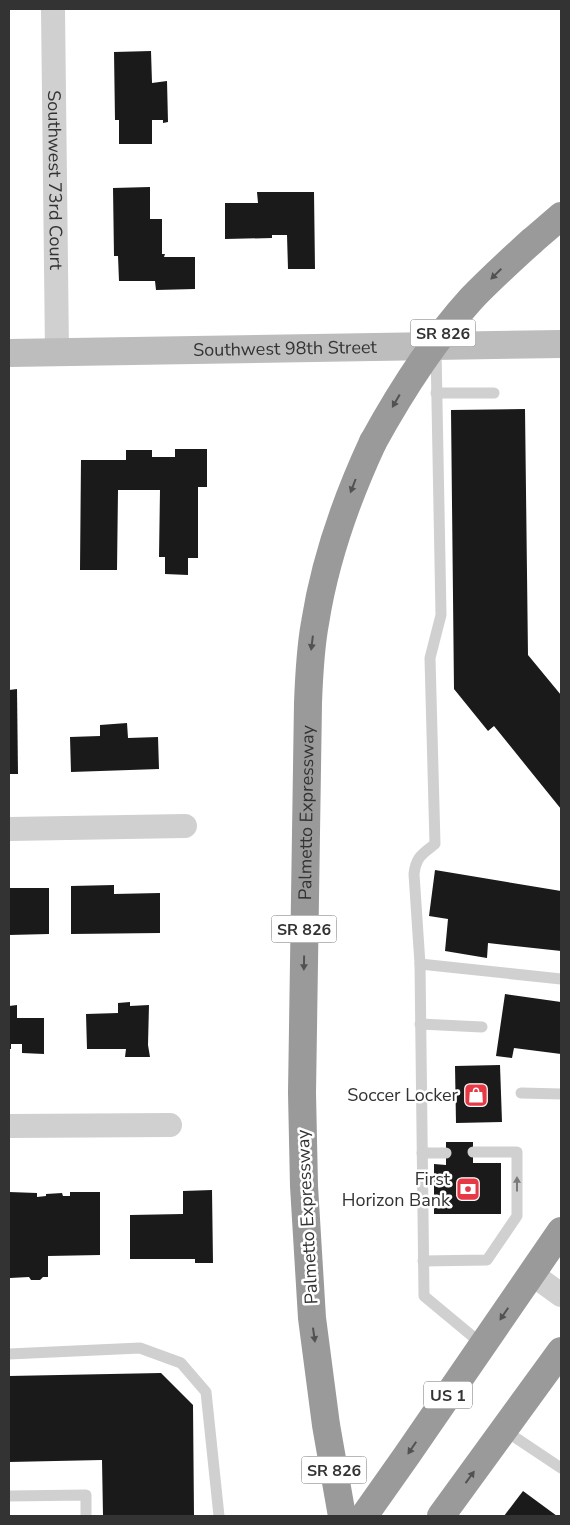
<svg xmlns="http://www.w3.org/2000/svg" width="570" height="1525" font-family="'Nunito Sans',sans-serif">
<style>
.building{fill:#1a1a1a}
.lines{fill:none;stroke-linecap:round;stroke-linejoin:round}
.lane{stroke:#d0d0d0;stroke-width:11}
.street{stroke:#d0d0d0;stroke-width:24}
.secondary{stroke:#bdbdbd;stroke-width:28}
.highway{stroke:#9a9a9a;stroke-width:28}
.highway-bridge{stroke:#9a9a9a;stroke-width:28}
.oneway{fill:#525252}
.oneway2{fill:#7a7a7a}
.labels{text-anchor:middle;stroke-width:5;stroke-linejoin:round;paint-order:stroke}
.shield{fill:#fff;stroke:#707070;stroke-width:1}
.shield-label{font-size:16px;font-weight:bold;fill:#333}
.street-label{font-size:18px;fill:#333;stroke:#fff}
.poi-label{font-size:18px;fill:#333;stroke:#fff;text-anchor:end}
</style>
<rect width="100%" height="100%" fill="#fff"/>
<!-- building -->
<g class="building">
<path d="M151,51L152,83L167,81L168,122L163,123V120H152V144H119V120H115L114,52Z"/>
<path d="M150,187V219H162V254H165L164,257H195V289L156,290L155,281H119L118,256H114L113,188Z"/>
<path d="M257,192H314L315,269H288L287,235H272V238L225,239V203H258Z"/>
<path d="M525,409L528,655L561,695V809L494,726L488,731L454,689L451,410Z"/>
<path d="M175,449H207V487H198V558H188V575L165,574V557H159L160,490H118L117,570H80L81,460H126V450H152V457H175Z"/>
<path d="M17,689L18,774H9V690Z"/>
<path d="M127,723L128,738L158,737L159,769L71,772L70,737L100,736V725Z"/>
<path d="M435,870L561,891V951L488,943L487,958L445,951L448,919L429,916Z"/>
<path d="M114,885V894L160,893V933L71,934V886Z"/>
<path d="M9,888H49V934L9,935Z"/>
<path d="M505,994L561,1002V1054L514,1048L512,1058L496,1056Z"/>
<path d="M130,1002V1006L149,1005L148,1045L150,1057H125L126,1049H87L86,1014L118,1013V1003Z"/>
<path d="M17,1005V1018H44V1054L22,1053V1044H11V1049H9V1006Z"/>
<path d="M500,1065L502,1122L456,1123L455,1066Z"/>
<path d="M446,1142H473V1163H501V1214H434V1164L446,1165Z"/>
<path d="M212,1190L213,1263H195V1259H130V1215L183,1214V1191Z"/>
<path d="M9,1192L37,1193V1197L46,1196V1194L62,1193L63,1196H70V1192H100V1255L48,1256V1277H43L40,1280H31L29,1277L10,1278Z"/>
<path d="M161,1373L193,1405L194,1516H103L102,1460L9,1462V1376Z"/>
<path d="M523,1491L557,1516H504Z"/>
</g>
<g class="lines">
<!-- lane -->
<g class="lane">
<path d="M436,350L441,615L430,658L435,844C422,854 416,857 414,874L420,964L424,1296L483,1345"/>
<path d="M436,393H494"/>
<path d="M420,964L561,979"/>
<path d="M420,1024L482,1027"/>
<path d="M521,1093L561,1094"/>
<path d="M422,1153H446"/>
<path d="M423,1261L487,1260L517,1216V1152H473"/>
<path d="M9,1354L140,1348L181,1363L206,1392L219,1516"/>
<path d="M504,1430L561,1468"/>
<path d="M9,1496L86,1495V1516"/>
</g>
<!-- street -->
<g class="street">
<path id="s1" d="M53,9L57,352"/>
<path d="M9,829L185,826"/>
<path d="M9,1126L170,1125"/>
<path d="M532,1274L561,1295"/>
</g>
<!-- secondary -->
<path class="secondary" id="s2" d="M9,353L561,344"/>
<!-- highway -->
<g class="highway">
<path d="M532,241L561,216"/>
<path id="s3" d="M342,1516L326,1425L312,1318L304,1186L302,1093L308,703C309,676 310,650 315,623C325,559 346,500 373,442"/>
<path d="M364,1516L407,1455L561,1231"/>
<path d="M441,1516L561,1351"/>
</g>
<!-- highway-bridge -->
<path class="highway-bridge" d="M373,442C401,391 432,342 471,299C490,279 511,260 532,241"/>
</g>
<!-- one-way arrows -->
<defs><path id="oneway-solid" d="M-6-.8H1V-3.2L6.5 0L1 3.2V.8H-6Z" transform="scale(1.25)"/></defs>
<g class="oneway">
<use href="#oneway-solid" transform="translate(496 274) rotate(135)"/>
<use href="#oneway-solid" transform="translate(396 401) rotate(120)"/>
<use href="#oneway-solid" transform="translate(353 486) rotate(111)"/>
<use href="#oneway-solid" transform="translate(312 643) rotate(97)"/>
<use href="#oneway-solid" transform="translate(304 963) rotate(91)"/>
<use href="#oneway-solid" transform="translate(504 1314) rotate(124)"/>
<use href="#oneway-solid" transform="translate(314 1335) rotate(82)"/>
<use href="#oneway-solid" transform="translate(412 1448) rotate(124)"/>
<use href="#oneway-solid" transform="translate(470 1477) rotate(-54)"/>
</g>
<use class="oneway2" href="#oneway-solid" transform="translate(517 1184) rotate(-90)"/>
<!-- icons -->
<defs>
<g id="shop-square" transform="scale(1.25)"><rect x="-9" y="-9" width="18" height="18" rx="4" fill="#e63946" stroke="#fff"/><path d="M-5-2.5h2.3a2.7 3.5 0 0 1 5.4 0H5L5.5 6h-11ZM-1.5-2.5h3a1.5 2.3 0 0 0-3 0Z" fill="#fff"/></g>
<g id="bank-square" transform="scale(1.25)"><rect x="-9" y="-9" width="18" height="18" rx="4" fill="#e63946" stroke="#fff"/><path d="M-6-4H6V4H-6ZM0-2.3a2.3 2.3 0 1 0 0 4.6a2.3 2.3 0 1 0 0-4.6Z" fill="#fff"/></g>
</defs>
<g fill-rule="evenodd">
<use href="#shop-square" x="476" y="1095"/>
<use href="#bank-square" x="468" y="1189"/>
</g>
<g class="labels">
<!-- shield labels -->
<g class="shield">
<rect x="410.5" y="319.5" width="65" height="27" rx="4"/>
<rect x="271.5" y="915.5" width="65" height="27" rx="4"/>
<rect x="424" y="1381.5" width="48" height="27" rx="4"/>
<rect x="301.5" y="1456.5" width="65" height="27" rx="4"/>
</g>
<g class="shield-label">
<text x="443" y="339">SR 826</text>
<text x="304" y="935">SR 826</text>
<text x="448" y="1401">US 1</text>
<text x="334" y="1476">SR 826</text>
</g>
<!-- street labels -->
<g class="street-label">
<text dy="6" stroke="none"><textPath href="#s1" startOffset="171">Southwest 73rd Court</textPath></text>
<text dy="6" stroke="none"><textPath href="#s2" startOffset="276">Southwest 98th Street</textPath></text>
<text dy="6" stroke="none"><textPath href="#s3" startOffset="706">Palmetto Expressway</textPath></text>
<text transform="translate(307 1217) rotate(-93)" y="6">Palmetto Expressway</text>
</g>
<!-- poi labels -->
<g class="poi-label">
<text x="458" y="1101">Soccer Locker</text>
<text x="450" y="1185">First<tspan x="450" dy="21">Horizon Bank</tspan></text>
</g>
</g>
<!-- border -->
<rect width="570" height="1525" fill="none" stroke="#333333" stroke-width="20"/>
</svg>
